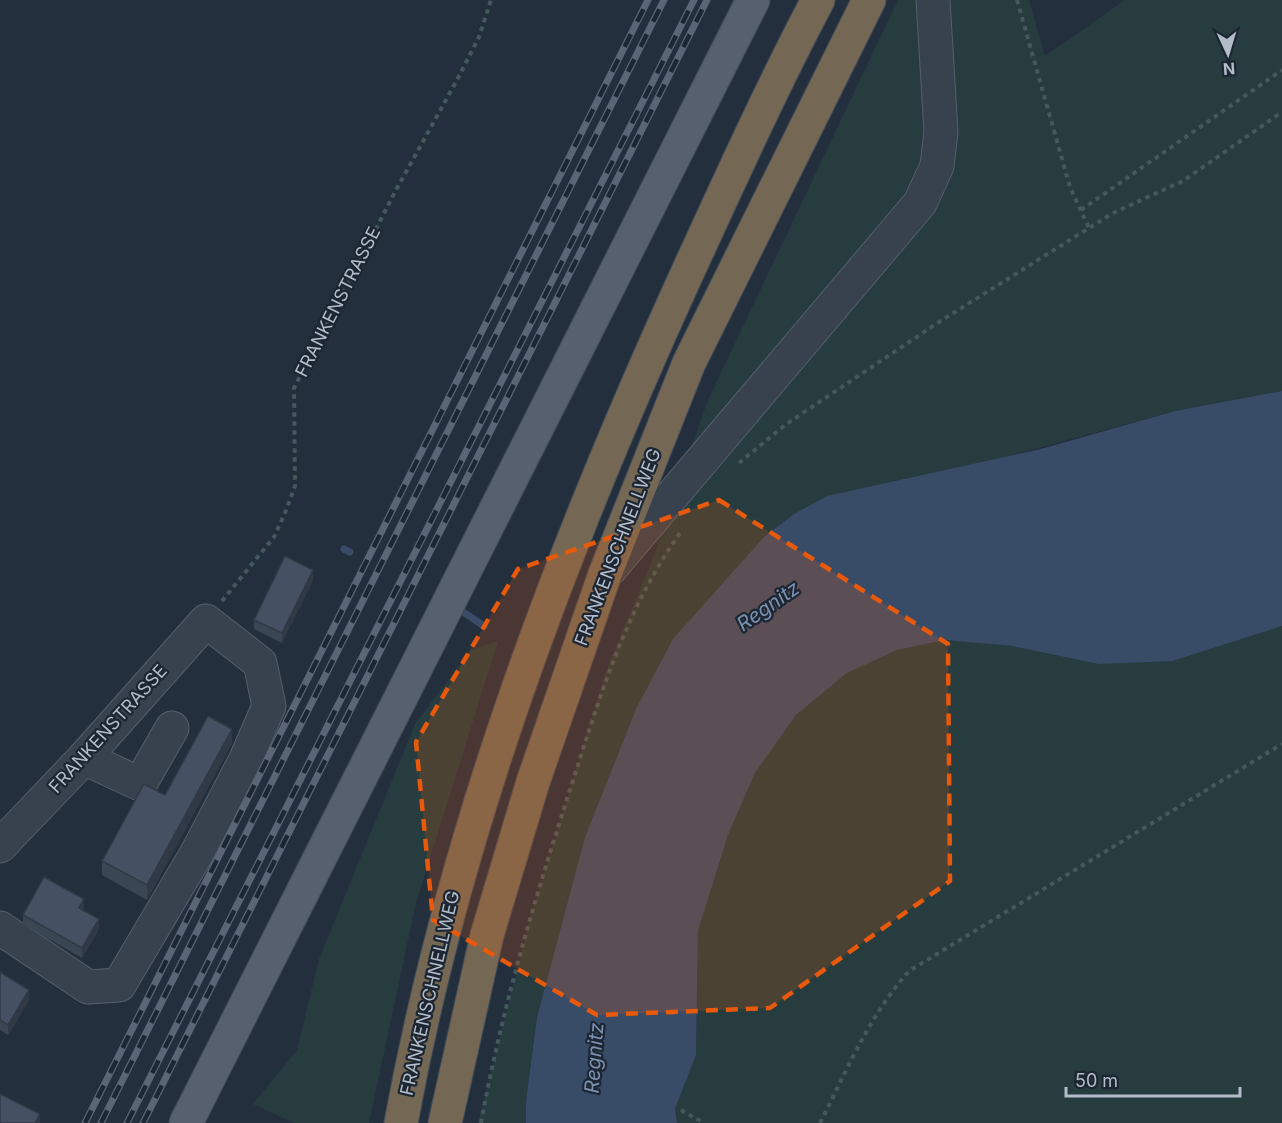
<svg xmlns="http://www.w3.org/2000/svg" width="1282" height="1123" font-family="Inter,sans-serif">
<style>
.green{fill:#263c3f}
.water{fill:#394c67}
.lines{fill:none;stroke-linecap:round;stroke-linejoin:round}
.stream{stroke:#394c67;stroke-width:7}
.minor-casing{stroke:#565f6c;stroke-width:35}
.major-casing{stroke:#414a57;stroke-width:35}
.highway-casing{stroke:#434c59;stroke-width:35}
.path{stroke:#44595c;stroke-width:4;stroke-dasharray:4.5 4.5;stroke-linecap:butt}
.minor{stroke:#38414e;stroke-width:33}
.major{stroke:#56606e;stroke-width:33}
.highway{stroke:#746855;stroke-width:33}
.rail-casing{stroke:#5a6575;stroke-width:7}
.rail{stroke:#1d2633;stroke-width:4.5;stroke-dasharray:14;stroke-linecap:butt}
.wall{fill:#3b4654}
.shaded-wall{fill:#303945}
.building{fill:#455162;stroke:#303945;stroke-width:1.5}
.marked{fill:#e8590c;fill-opacity:0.2;stroke:#e8590c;stroke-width:4.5;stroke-dasharray:12 8;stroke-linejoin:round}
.labels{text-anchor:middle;stroke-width:4.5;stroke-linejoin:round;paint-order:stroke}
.street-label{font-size:18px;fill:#b4bcc9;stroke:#1d2633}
.water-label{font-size:20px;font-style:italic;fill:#7c92b1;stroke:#1d2633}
</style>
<rect width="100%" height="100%" fill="#242f3e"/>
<!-- green -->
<g class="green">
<path d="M898,0H1029L1045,56L1125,0H1282V391L1175,411L794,514L765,536L636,709L585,837L537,1017L526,1101V1123H478L532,912L607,669L657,548L707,402Z"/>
<path d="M1282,626V1123H677L675,1109L696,1055L698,931L728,835L755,773L796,715L847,673L897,650L945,640L1012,646L1246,636Z"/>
<path d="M498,641L416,903L369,1123H294L253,1104L297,1050L319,959L415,724L471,650Z"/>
</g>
<!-- water -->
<path class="water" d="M1282,391V626L1172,661L1099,664L1012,646L945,640L897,650L847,673L796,715L755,773L728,835L698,931L696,1055L675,1109L677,1123H526V1101L537,1017L585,837L636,709L673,639L765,536L794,514L827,496L1041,449L1175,411Z"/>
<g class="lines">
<!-- stream -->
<g class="stream">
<path d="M344,549L350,552"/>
<path d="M463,612L484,626"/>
</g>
<!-- minor casing -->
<g class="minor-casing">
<g id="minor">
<path d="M610,569L920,203L937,166L941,132L933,0"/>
<path d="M84,758L140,784L172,728"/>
<path d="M0,846L84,758L206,621L260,663L269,706L245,761L197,853L119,985L88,987L0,928"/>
</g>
</g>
<!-- major casing -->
<g class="major-casing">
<path id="major" d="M186,1123L753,0"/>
</g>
<!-- highway casing -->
<g class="highway-casing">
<g id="highway">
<path d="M401,1123C455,827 565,540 690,267C731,178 772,87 818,0"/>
<path d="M445,1123L487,935L533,782L605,574L689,363L869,0"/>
</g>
</g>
<!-- path -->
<g class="path">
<path d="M1017,0L1070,187L1089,228"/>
<path d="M1081,210L1282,70"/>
<path d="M739,463L785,425L939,322L1113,213L1183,181L1282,112"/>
<path d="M222,601L274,537L285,513L295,486L294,388L396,190L457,80L479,37L491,0"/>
<path d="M681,1110L704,1123"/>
<path d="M481,1123C501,1013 533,905 567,799C598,704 622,615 680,533"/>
<path d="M820,1123C847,1070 869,1016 909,971L1282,744"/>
</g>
<!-- minor -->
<use href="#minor" class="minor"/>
<!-- major -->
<use href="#major" class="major"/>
<!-- highway -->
<use href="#highway" class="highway"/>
<!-- rail casing -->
<g class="rail-casing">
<g id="rail">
<path d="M85,1123L648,0"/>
<path d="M101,1123L664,0"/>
<path d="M127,1123L694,0"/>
<path d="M143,1123L707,0"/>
</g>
</g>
<!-- rail -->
<use href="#rail" class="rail"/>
</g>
<!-- wall -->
<g class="wall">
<path d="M313,580L282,643L254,629V620Z"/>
<path d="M232,743L147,900L102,875V861Z"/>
<path d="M84,909V911L99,929L82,958L23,924V915Z"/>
<path d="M0,972L29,1000L8,1035L0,1030Z"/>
</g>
<!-- shaded-wall -->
<g class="shaded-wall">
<path d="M313,570V580L282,643V633Z"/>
<path d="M232,729V743L147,900V885Z"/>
<path d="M84,899V909L79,918V908Z"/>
<path d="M99,919V929L82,958V948Z"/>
<path d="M29,990V1000L8,1035V1025Z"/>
<path d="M40,1114V1123H35Z"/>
</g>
<!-- building -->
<g class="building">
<path d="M285,556L313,570L282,633L254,620Z"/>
<path d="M208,716L232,729L147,885L102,861L144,784L165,795Z"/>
<path d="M44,877L84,899L79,908L99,919L82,948L23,915Z"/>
<path d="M0,972L29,990L8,1025L0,1020Z"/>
<path d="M0,1094L40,1114L35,1123H0Z"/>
</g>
<!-- marked area -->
<path class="marked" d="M719,500L948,644L950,881L770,1008L597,1015L433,920L416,742L518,569Z"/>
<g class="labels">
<!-- street labels -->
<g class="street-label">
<text transform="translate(338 302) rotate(-63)" y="6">FRANKENSTRASSE</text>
<text transform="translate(618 547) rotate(-69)" y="6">FRANKENSCHNELLWEG</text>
<text transform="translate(108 729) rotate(-48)" y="6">FRANKENSTRASSE</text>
<text transform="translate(430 993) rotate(-77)" y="6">FRANKENSCHNELLWEG</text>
</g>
<!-- water labels -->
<g class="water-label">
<text transform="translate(768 606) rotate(-35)" y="7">Regnitz</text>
<text transform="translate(594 1058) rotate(-86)" y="7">Regnitz</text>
</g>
</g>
<!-- north arrow -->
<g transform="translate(1228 54) rotate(176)" stroke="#1d2633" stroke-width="4.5" paint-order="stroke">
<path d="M0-4.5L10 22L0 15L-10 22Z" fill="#b4bcc9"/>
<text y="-9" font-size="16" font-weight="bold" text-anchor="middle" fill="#b4bcc9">N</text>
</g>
<!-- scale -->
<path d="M1066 1087v9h174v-9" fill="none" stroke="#b4bcc9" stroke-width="3"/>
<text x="1075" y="1087" font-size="18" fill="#b4bcc9" stroke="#1d2633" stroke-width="4.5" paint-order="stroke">50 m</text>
</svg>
